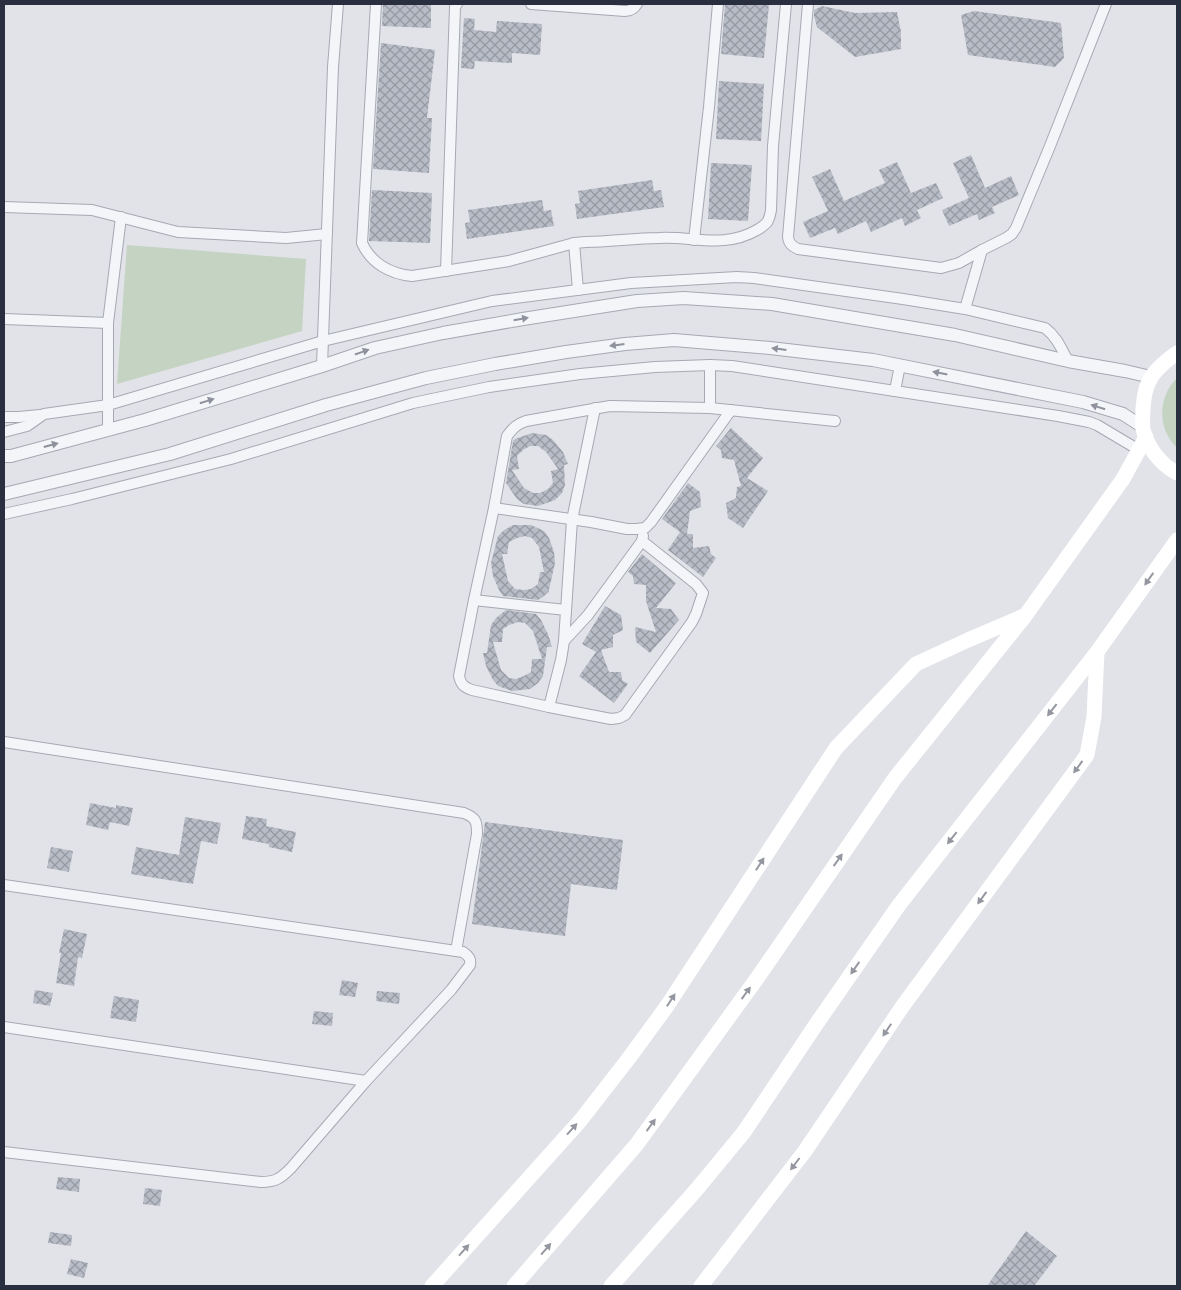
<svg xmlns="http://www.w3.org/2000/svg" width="1181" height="1290" font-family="Jost,sans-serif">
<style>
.park{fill:#c4d3c2}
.building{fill:url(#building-cross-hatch);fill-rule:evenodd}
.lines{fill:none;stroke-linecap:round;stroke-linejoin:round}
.minor-casing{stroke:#a6a9b3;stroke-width:12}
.tertiary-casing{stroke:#a6a9b3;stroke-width:14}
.minor{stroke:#f4f5f8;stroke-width:10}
.tertiary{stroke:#f4f5f8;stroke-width:12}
.secondary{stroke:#fff;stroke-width:15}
.oneway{fill:#8f929c}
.oneway2{fill:#9497a0}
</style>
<defs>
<pattern id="building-cross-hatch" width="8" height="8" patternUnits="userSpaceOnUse" patternTransform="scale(1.25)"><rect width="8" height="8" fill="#b8bcc6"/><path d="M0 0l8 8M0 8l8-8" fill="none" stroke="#9699a2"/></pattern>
</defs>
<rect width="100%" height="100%" fill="#e1e3e9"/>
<!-- park -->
<g class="park">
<path d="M127,245L306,259L302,331L117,384Z"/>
<path d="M1177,378V448C1162,433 1158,411 1167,392C1169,387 1173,382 1177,378Z"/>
</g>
<!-- building -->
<g class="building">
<path d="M383,4H431V28L382,26Z"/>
<path d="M725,4H769L764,58L721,54Z"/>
<path d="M822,6L855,13L897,12L901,32V49L855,57L817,27L814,16V10Z"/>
<path d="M974,11L1061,23L1064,58L1055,67L968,55L961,15Z"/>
<path d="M464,18L475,19L474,30L496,32L497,21L542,24L540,55L512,53V63L475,61L474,69L461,68Z"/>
<path d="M381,43L435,50L427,118H432L429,173L373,169Z"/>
<path d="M719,81L764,84L761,141L716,139Z"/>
<path d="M971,155L985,188L1011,176L1019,195L992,207L995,213L979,220L977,214L949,226L942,210L969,198L953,163Z"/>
<path d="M897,162L911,193L936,183L943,198L917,210L921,218L905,226L902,218L871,232L866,221L838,234L835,228L810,238L803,222L828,211L812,177L830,169L844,201L885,183L879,170Z"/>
<path d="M711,163L752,165L748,221L708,219Z"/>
<path d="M652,180L654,191L661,190L664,207L577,219L575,204L580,203L578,191Z"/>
<path d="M372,190L432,193L430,243L369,241Z"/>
<path d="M542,200L544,211L551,210L554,226L467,239L465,223L470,222L468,210Z"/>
<path d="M731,428L763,458L747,478L768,491L743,528L728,518L726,503L736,498L737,487L741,486L734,460L722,458L721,450L716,446Z"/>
<path d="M532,433L546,435L553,440L563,452L568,464L564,465L565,485L562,493L555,500L538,506L524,504L517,499L506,483L513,441L515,439ZM530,446H538L546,452L558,469L551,471L553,483L548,489L540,493H533L524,488L512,470L519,469L517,456L523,450Z"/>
<path d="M688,483L700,492L701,507L690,511L687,534H693V548L709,546L711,554L716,558L703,577L668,550L680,532L662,519Z"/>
<path d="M513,525H531L544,531L549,538L554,552L555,563L548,594V592L544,596L538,600L503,596L499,590L493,576L491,563L498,536L504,530ZM525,536L532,538L539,547L544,572H540L538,584L531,589L523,590L515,589L508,581L502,554H507L509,542L517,538Z"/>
<path d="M642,554L676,583L656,608L671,609L679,620L650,653L636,642L635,627L656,632L646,601V585L634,584L633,576L628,572Z"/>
<path d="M605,606L621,615L623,630L613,635V647L601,650L609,672H621L622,680L628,684L614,703L579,676L596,652L582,644Z"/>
<path d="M506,610L536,614L541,620L548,634L552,647H547L543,676L538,683L530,689L512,691L498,686L493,680L486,666L483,653H487L491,625L496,618ZM518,622L525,623L533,631L542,659H532L531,672L524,676L516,679L509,678L501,670L493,642H502L503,629L509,625Z"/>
<path d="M90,803L116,808V805L133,808L129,826L110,822L108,830L86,825Z"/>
<path d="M246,816L267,819L266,826L296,832L292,852L269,847V844L242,839Z"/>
<path d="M185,817L221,823L217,844L201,841L193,884L131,874L136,847L179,855Z"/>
<path d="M485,822L623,840L617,890L571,884L565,936L472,924Z"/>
<path d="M51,847L73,851L69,872L47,868Z"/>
<path d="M64,929L87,934L82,958L78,957L74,986L56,983L61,953H59Z"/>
<path d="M342,980L358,983L355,997L339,995Z"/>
<path d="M35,990L53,993L50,1006L33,1003Z"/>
<path d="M377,991L400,993L399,1004L376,1001Z"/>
<path d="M114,996L139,1000L136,1022L110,1018Z"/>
<path d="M314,1011L333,1013L332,1026L312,1024Z"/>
<path d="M58,1177L80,1179L79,1192L56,1189Z"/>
<path d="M145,1188L162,1190L160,1206L143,1204Z"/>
<path d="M1026,1231L1057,1256L1034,1286H987Z"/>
<path d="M50,1232L72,1235L71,1246L48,1243Z"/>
<path d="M71,1259L88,1263L84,1278L67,1274Z"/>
</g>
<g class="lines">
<!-- minor casing -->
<g class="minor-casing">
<g id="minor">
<path d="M376,4L362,243C371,263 390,274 412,276L509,261L574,243L586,242C610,242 634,238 659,238C693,236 724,249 757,230C767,224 769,222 771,210L773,146L786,4"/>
<path d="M531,4L625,11C630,11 634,9 637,4"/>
<path d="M808,4L788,237C789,244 792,246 798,249L941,268L959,263L982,250L1006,238L1012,234L1016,228L1050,146L1106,4"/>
<path d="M4,207L92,210L178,232L286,238L327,234"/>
<path d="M694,240L709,107L718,4"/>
<path d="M574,243L578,290"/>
<path d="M446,271L455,7L457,4"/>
<path d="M965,309L982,250"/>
<path d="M4,319L108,323"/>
<path d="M322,366L333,67L338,4"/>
<path d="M895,391L900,365"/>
<path d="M710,408V365"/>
<path d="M4,417H19L40,415"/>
<path d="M108,429V323L121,217"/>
<path d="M4,432L27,426L44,414L108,405L323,341L492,301L631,283L737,277L754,278L903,299L965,309L1045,328C1057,337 1061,348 1068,361"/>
<path d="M494,508L591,522L627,529H636L645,528L651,522L731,410"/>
<path d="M4,514L72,499L231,459L413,403L489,387L580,374L655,367L710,365L732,366L1058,416L1089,422L1097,425L1139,450"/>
<path d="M642,541L696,584L703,593L696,614L692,622L625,715L619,718L611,719L549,707L472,690C464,687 461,685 459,676L474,600L494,508L507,436C513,428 517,424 526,421L610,406L710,408L835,421"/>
<path d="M474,600L566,610"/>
<path d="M564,641L588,615L642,541L643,536"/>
<path d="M549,707L561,660L564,641L572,520L595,408"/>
<path d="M4,742L464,813C476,818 477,821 477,834L456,951"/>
<path d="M4,885L463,952C469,956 471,959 470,965L451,990L366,1081L291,1168C281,1178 276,1182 261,1182L4,1152"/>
<path d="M4,1027L366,1081"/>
</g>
</g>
<!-- tertiary casing -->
<g class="tertiary-casing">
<g id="tertiary">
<path d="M4,456H11L145,420L322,366L375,348L443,333L523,319L637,301L684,298L772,304L955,335L1068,361L1125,371L1151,377"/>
<path d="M4,494L170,454L326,405L426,378L495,364L566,352L625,344L674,340L770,348L873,360L1083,402L1123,414L1143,427"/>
</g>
</g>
<!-- minor -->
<use href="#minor" class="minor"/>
<!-- tertiary -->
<use href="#tertiary" class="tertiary"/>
<!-- secondary -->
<g class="secondary">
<path d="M1177,353C1167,360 1159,366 1152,376C1145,387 1144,397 1143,409C1143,416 1142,423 1143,429C1147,447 1161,465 1177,473"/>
<path d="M432,1286L580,1121L629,1058L667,1006L836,748L916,664L968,640L1024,616"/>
<path d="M514,1286L637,1144L758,977L895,778L1025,616L1123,479L1146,437"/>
<path d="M611,1286L697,1189L744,1132L817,1023L899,905L1097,652L1177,540"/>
<path d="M701,1286L805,1151L902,1007L1087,755L1094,717L1097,652"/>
</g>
</g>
<!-- one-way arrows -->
<defs><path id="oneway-solid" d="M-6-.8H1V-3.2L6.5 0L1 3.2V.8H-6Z" transform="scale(1.25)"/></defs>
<g class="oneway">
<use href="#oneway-solid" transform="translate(521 319) rotate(-10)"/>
<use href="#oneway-solid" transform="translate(617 345) rotate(173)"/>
<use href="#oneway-solid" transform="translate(779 349) rotate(-173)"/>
<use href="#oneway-solid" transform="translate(362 352) rotate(-19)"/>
<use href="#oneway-solid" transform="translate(940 373) rotate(-169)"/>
<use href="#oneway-solid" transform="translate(207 401) rotate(-17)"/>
<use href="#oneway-solid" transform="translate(1098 407) rotate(-162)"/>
<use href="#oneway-solid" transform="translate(51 445) rotate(-15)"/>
</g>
<g class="oneway2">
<use href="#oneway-solid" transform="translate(1149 579) rotate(125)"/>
<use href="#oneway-solid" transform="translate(1052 710) rotate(128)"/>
<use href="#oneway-solid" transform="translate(1078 767) rotate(126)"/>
<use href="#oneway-solid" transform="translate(952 838) rotate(128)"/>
<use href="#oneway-solid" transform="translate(838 860) rotate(-55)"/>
<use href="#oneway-solid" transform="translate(760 864) rotate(-57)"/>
<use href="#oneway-solid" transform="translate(982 898) rotate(126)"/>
<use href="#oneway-solid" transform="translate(855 968) rotate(125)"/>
<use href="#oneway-solid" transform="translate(746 993) rotate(-54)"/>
<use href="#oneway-solid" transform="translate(671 1000) rotate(-57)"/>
<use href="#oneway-solid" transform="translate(887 1030) rotate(124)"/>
<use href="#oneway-solid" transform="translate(651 1125) rotate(-54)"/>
<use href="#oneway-solid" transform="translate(572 1129) rotate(-48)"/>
<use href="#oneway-solid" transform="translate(795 1164) rotate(127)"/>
<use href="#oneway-solid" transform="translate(546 1249) rotate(-49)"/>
<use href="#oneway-solid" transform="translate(464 1250) rotate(-48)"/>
</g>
<!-- border -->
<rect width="1181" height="1290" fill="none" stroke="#2a2f40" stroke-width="10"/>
</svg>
